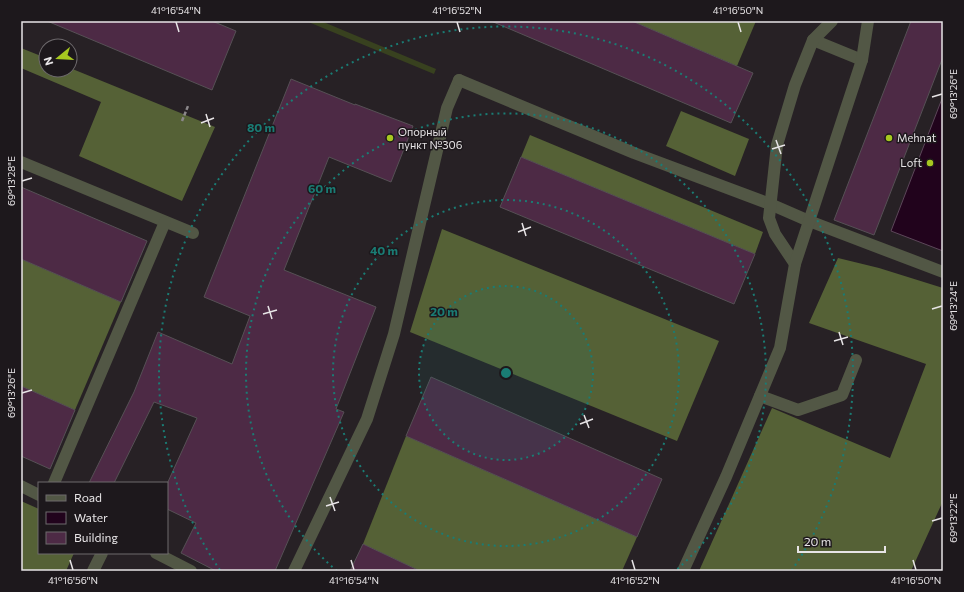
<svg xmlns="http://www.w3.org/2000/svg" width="964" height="592" font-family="Commissioner,sans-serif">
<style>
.green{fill:#38411f}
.forest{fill:#556136}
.water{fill:#21031c;stroke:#5c4659}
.building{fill:#4d2a45;stroke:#565055}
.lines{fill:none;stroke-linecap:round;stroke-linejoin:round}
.path{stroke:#8b878a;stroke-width:2.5;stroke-dasharray:4 2;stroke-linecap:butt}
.lane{stroke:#525745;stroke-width:12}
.street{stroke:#525745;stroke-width:12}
.ticks{fill:none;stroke:#e7e4e6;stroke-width:1.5}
.ring{fill:none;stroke:#1a7c74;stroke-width:2;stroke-dasharray:2 4}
.poi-dot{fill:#a7c820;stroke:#1d181c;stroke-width:1.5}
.labels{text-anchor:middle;stroke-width:3;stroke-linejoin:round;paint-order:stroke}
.poi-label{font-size:11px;fill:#e7e4e6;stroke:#1d181c;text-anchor:start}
.centre{fill:#1a7c74;stroke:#1d181c;stroke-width:2}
.ring-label{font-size:12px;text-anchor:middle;font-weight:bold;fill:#1a7c74;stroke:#1d181c;stroke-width:3;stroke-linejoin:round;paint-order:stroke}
.neatline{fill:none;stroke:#e7e4e6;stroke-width:1.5}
.ticks-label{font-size:10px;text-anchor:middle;fill:#e7e4e6}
</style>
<rect width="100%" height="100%" fill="#272125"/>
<!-- green -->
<path class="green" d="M306,21H321L436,69L434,74Z"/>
<!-- forest -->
<g class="forest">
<path d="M632,21H756L737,66Z"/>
<path d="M21,48L46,58V70H70V68L215,127L182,201L79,156L101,102L21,68Z"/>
<path d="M681,111L749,139L735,176L666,146Z"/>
<path d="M530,135L763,232L755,254L521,157Z"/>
<path d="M442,229L719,341L677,441L410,332Z"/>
<path d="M838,258L879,268L943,288V501L911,571H699L772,408L890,458L926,364L809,323Z"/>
<path d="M21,259L121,302L75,410L21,386Z"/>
<path d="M406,436L637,537L622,571H420L363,544Z"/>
<path d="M21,501L39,509V553H74L66,571H21Z"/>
</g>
<!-- water -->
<path class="water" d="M943,96V251L891,231Z"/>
<!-- building -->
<g class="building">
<path d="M47,21H212L236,31L212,90Z"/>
<path d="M491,21H632L753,73L731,123Z"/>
<path d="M911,21H943V57L874,235L834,220Z"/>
<path d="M291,79L355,105V104L413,126L391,182L329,157L284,270L376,307L336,409L344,412L275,571H216L181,553L196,523L167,509V484L197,418L154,402L114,483H89L134,392L158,332L232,364L250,316L204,297Z"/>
<path d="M521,157L755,254L734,304L500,207Z"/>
<path d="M21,187L147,241L121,302L21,259Z"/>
<path d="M431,377L662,479L637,537L406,436Z"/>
<path d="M21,386L75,410L50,469L21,456Z"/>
<path d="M363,544L420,571H350Z"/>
</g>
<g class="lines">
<!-- path -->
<path class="path" d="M182,121L188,106"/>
<!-- lane -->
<g class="lane">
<path d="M21,162L193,233"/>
<path d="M809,221L943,272"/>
<path d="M760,396L798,410L842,395L856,360"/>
<path d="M54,483L165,222"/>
<path d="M21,486L39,495"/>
<path d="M156,553L191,571"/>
<path d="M93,571L102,553"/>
<path d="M294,571L367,419L394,334L447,108L459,80"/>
</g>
<!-- street -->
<g class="street">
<path d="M813,40L862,60"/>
<path d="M459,80L634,153L770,204L809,221"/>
<path d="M795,264L775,234L769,218L777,145L795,85L813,40L832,21"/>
<path d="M683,571L726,477L780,348L795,264L862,60L868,21"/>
</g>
</g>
<!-- ticks -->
<path class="ticks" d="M176,22L179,32M457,22L460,32M738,22L741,32M932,97L942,94M206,114L210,127M201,123L214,118M776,140L781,154M772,149L785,145M22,181L32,178M522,223L526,236M518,232L531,227M268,306L272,319M932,309L942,306M263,314L277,310M839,332L843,345M834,341L848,337M22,393L32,390M584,415L589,428M580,424L593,419M330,497L335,511M326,506L339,502M932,521L942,518M70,560L73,570M351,560L354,570M632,560L635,570M913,560L916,570"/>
<!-- distance rings -->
<circle cx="506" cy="373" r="87" fill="#1a7c74" fill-opacity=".12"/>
<g class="ring">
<circle cx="506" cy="373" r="87"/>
<circle cx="506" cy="373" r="173"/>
<path d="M337 571A260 260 0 1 1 675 571"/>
<path d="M220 570A347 347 0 1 1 792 570"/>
</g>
<!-- markers -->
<g class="poi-dot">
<circle cx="390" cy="138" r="4"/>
<circle cx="889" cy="138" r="4"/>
<circle cx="930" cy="163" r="4"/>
</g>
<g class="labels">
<!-- poi labels -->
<g class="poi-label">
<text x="398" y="136">Опорный<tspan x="398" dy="13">пункт №306</tspan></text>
<text x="897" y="142">Mehnat</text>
<text x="922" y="167" text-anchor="end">Loft</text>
</g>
</g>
<circle cx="506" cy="373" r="6" class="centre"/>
<g class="ring-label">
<text x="261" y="132">80 m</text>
<text x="322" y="193">60 m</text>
<text x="384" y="255">40 m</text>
<text x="444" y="316">20 m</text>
</g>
<!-- border -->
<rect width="964" height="592" fill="none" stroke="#1d181c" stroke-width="44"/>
<!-- legend -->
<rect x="38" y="482" width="130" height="72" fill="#1d181c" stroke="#6e6a6d"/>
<rect x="46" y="495" width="20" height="6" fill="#525745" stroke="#6e6a6d"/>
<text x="74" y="502" font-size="12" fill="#e7e4e6">Road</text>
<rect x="46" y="512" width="20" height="12" fill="#21031c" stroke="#6e6a6d"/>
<text x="74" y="522" font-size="12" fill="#e7e4e6">Water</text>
<rect x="46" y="532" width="20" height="12" fill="#4d2a45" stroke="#6e6a6d"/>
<text x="74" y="542" font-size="12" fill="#e7e4e6">Building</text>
<!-- north arrow -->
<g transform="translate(58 58) rotate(252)"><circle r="19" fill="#1d181c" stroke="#6e6a6d"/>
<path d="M0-3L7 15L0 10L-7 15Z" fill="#a7c820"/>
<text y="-6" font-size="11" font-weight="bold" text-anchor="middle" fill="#e7e4e6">N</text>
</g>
<!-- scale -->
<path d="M798 546v6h87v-6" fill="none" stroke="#e7e4e6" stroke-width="2"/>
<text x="804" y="546" font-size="12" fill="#e7e4e6" stroke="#1d181c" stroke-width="3" paint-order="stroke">20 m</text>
<rect x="22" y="22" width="920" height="548" class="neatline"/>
<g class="ticks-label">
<text x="176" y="14">41°16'54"N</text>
<text x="457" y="14">41°16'52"N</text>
<text x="738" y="14">41°16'50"N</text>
<text transform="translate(953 94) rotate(-90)" y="4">69°13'26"E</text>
<text transform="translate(11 181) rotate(-90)" y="4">69°13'28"E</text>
<text transform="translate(953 306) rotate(-90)" y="4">69°13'24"E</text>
<text transform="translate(11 393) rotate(-90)" y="4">69°13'26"E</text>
<text transform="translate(953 518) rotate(-90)" y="4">69°13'22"E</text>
<text x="73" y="584">41°16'56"N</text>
<text x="354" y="584">41°16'54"N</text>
<text x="635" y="584">41°16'52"N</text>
<text x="916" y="584">41°16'50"N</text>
</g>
</svg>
